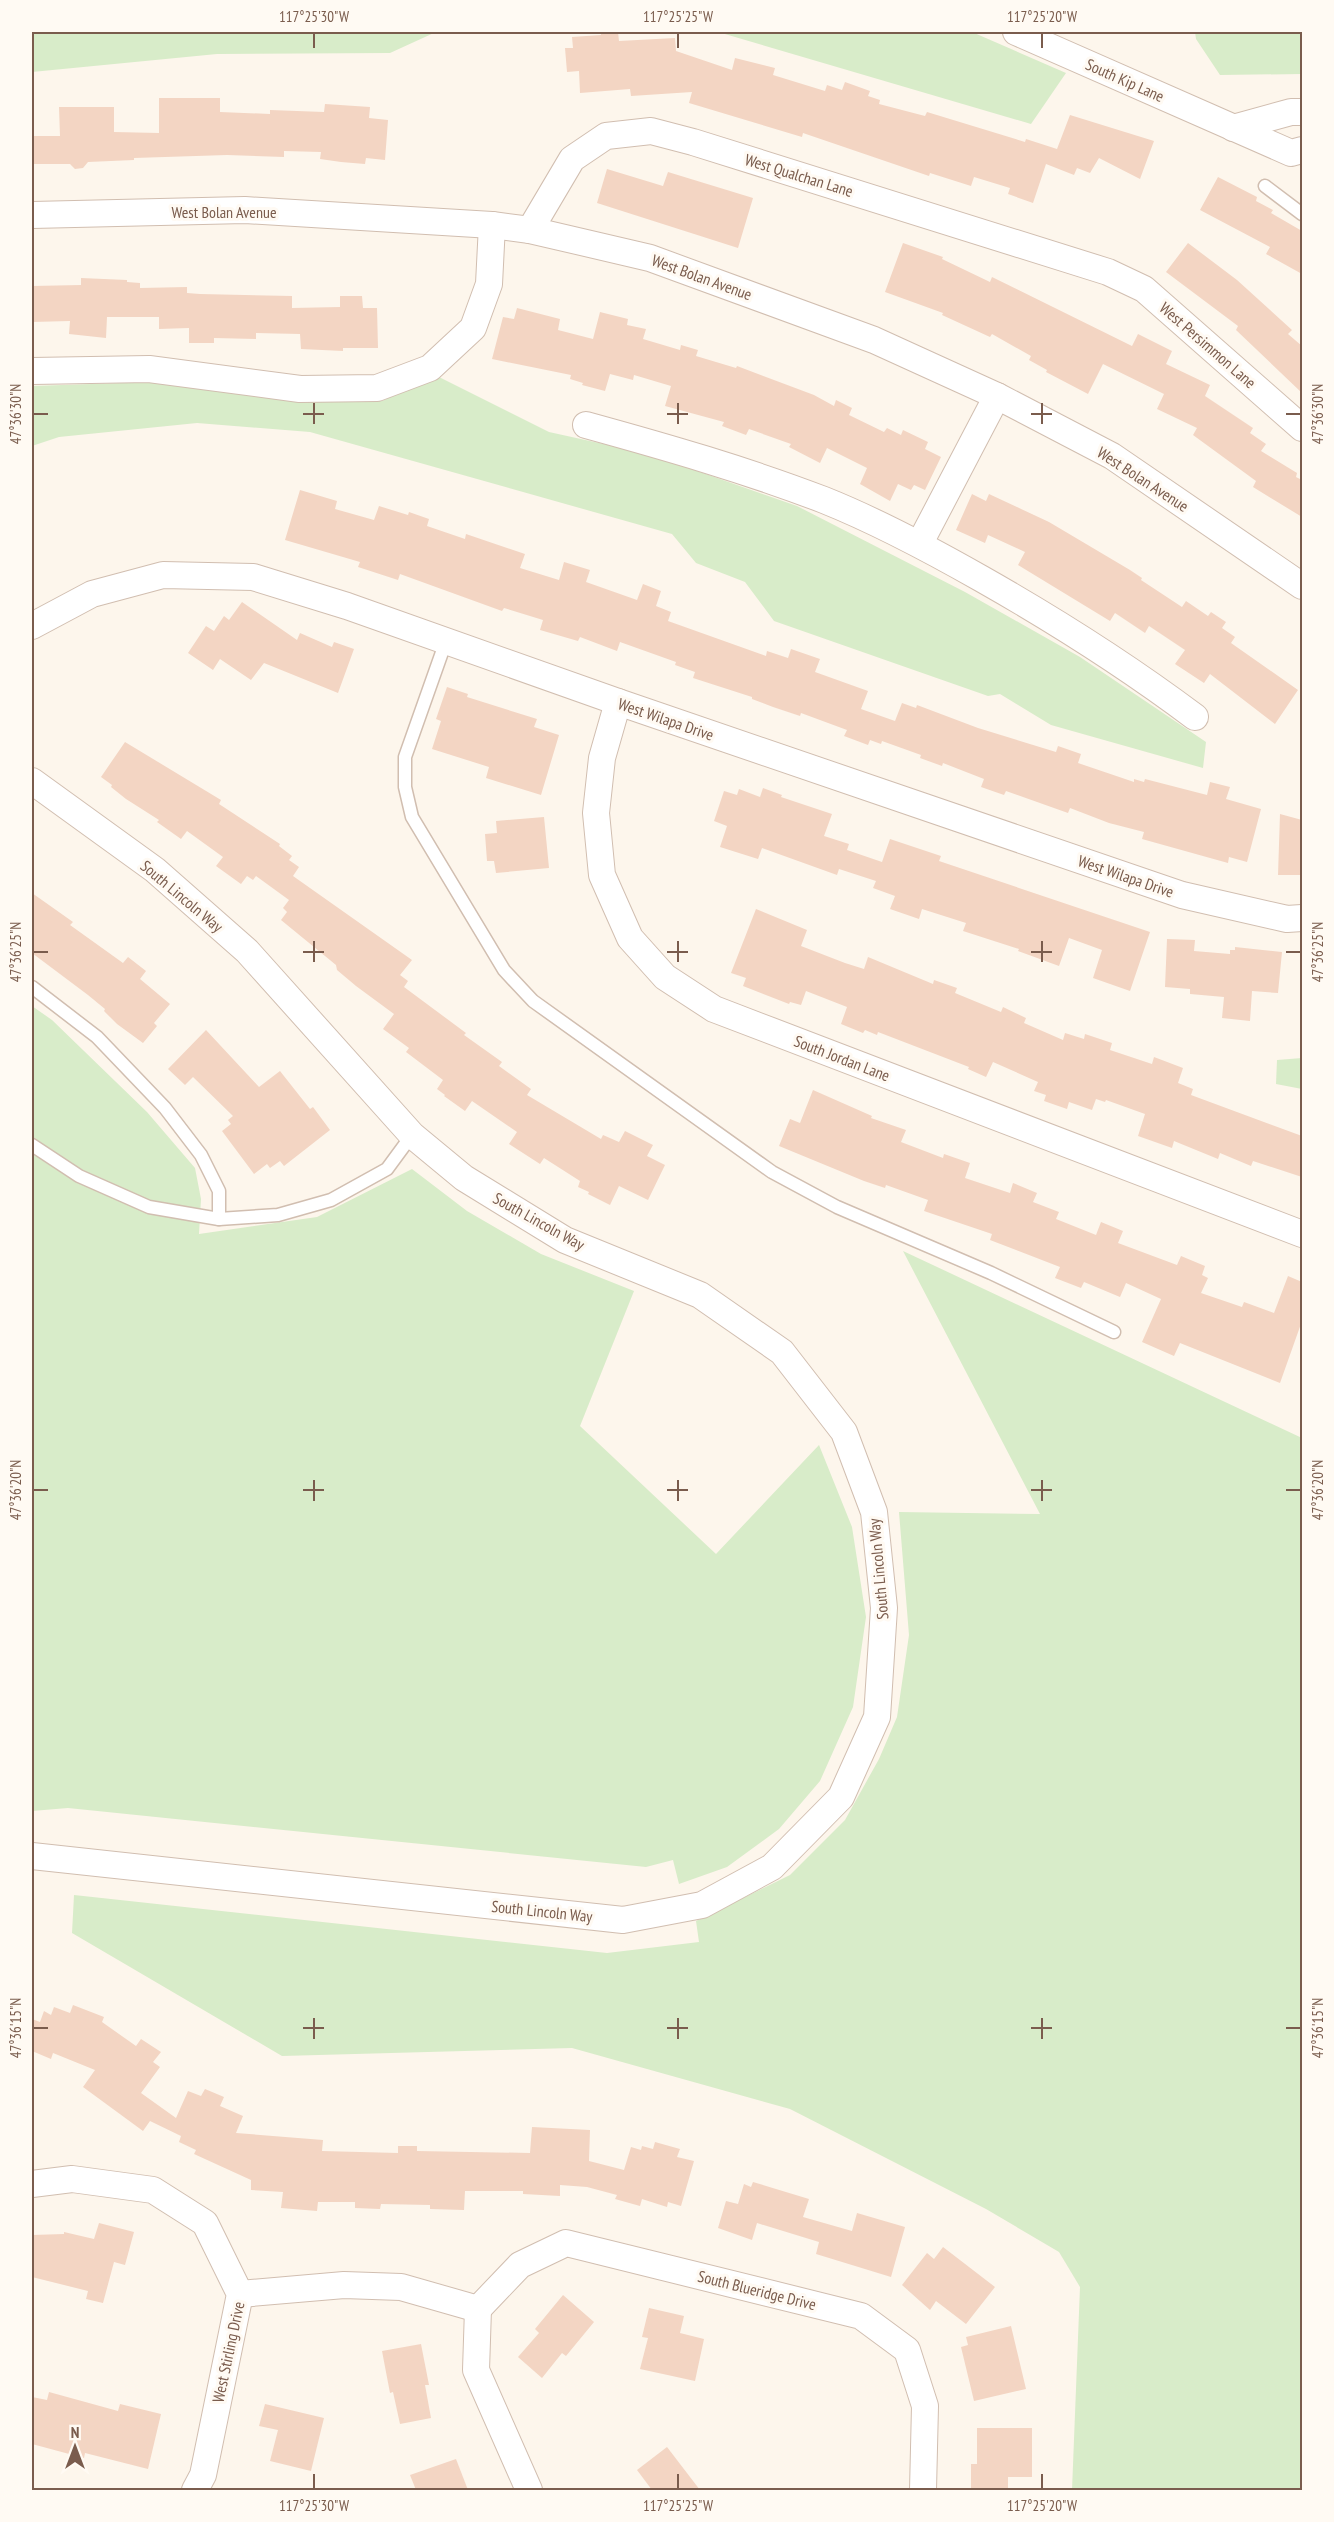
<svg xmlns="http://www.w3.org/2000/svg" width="1334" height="2522" font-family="'PT Sans Narrow',sans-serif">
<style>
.green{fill:#d8ecc9}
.building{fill:#f3d5c3}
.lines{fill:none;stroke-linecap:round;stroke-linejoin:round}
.lane-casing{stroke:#d1beb0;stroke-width:15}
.street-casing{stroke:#d1beb0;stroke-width:28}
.lane{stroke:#fff;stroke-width:12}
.street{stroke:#fff;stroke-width:26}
.ticks{fill:none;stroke:#7a5c4d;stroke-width:2}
.labels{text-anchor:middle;stroke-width:6;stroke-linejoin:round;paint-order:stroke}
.street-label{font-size:16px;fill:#7a5c4d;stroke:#fffaf3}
.neatline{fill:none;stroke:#7a5c4d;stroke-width:2}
.ticks-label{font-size:15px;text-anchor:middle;fill:#7a5c4d}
</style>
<rect width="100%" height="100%" fill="#fdf6ec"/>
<!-- green -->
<g class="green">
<path d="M32,32H436L390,53L217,54L32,72Z"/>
<path d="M718,32H972L1066,73L1031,124Z"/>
<path d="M1195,32H1302V74L1220,75L1196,39Z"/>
<path d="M435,375L549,432L649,454L797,506L965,592L1080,657L1206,742L1203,768L1051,725L1000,694L988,696L774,621L745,582L696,563L672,534L310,432L197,423L59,437L32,446V386L152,382L302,401H382Z"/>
<path d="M32,1006L52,1020L147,1112L195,1168L201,1199L199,1234L317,1217L412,1169L467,1211L541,1254L634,1291L580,1426L716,1554L819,1445L852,1527L866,1617L853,1707L820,1781L779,1829L727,1867L679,1884L673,1860L646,1867L68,1808L32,1811Z"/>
<path d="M1302,1058V1089L1276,1084L1277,1060Z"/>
<path d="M903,1251L1302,1438V2490H1072L1080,2287L1059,2252L986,2209L790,2109L572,2048L282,2056L72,1933L74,1895L607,1953L699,1942L696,1921L790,1875L845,1820L879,1759L897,1717L909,1635L899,1512L1040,1514Z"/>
</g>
<!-- building -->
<g class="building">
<path d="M601,32H618L619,41L675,38L676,51L732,70L735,58L775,68L773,75L825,91L827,85L842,90L845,82L870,91L868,96L880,100L879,104L925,116L927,112L1025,142L1026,139L1057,149L1070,115L1154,141L1140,179L1099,158L1090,173L1077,168L1074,175L1046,164L1033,203L1008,194L1010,188L974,177L971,186L930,173L929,176L803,133L802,137L689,103L692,92L631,96L630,89L580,93L579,71L567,72L565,48H573L572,37L601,35Z"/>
<path d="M159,98H220V112L270,114V110L324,112L325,104L370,107L369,118L388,120L385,160L366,158L365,164L341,162L320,159L321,152L284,151V157L227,155L134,158V160L88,162L83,168L75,169L70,164H32V136H60L59,107H114V132L159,133Z"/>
<path d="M607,169L663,186L668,172L753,198L738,248L597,203Z"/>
<path d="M1218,177L1257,197L1256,201L1273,210L1271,213L1302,231V274L1266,254L1270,247L1200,210Z"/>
<path d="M903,243L943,257L942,259L990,282L992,277L1132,346L1138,334L1172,351L1166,364L1210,385L1205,396L1253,428L1250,433L1266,444L1261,451L1297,473L1296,477L1302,480V517L1253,487L1256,481L1193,435L1197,428L1157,409L1164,394L1103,364L1088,394L1046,372L1047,370L1029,360L1031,356L992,334L990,337L942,315L943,313L885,292Z"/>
<path d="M1188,243L1237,280L1292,330L1288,334L1302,346V393L1236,330L1238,326L1166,272Z"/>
<path d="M81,278L127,280V282L140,283V288L187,287V293L200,294L292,296V308L340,307V296H362L363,308H377L378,348H343V351L301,349L300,334L256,333V339L214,338V343H189V328L159,329V317H107L106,338L69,334L70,321L32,322V286L81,285Z"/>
<path d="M517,308L560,319L558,330L593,339L600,312L628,319L627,325L646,329L643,339L680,350L681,345L698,350L696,356L736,368L737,366L814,395L834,406L836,400L852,408L849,415L884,432L887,428L901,435L903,430L928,442L925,449L941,457L925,490L914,485L911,490L898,484L890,501L860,484L867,468L827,448L820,463L789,447L791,444L749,429L746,435L722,426L724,422L665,406L671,386L634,375L633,380L610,374L605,391L582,385L583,383L570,379L571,375L492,359L503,317L514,319Z"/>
<path d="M300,490L337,501L335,509L374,520L379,506L408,515L409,512L429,519L427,526L465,539L466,534L525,554L520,568L559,580L564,562L590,570L586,582L637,600L643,584L661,591L656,606L671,612L668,621L766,656L767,651L788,658L791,649L820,659L815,672L868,691L861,709L895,721L902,703L916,708L917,705L978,728L1056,752L1058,746L1081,754L1078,763L1134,782V779L1144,782L1145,779L1207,795L1210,782L1230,787L1226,799L1261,809L1247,862L1229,857L1228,863L1142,839L1144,832L1109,823L1070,808L1068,813L1006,791L1004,795L981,787L984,779L943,763L942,766L920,758L921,755L882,741L881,744L870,740L868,745L844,736L847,730L801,713L800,716L773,707L752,699V697L693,678L695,672L675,665L676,662L620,642L617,651L580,637L578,641L540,630L543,620L504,608L502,611L400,574L398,580L358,567L360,562L285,540Z"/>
<path d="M972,494L986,501L989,494L1049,522L1130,570L1142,578L1141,580L1182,607L1186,601L1208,616L1211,612L1226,622L1222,628L1235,637L1231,643L1298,690L1275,724L1210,674L1204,683L1175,664L1185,650L1149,626L1145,633L1115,613L1110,621L1018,565L1025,552L988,535L985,543L956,530Z"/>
<path d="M242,602L297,640L300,633L332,647L334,642L354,649L338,693L264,663L251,680L220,659L213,670L188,653L206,626L214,631L224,616L229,620Z"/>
<path d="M447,687L468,694L467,697L537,719L534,727L559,735L541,795L486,778L489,767L432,749L441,721L436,719Z"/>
<path d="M125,742L221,800L219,804L280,844L279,846L292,856L289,860L299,867L293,876L412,960L400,975L408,981L404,987L466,1033L464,1035L502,1062L499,1066L531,1089L527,1095L601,1139L603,1135L619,1142L625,1131L653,1145L647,1156L665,1165L648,1200L619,1186L610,1205L588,1194L589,1192L578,1187L580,1181L544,1158L540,1164L509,1144L517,1132L472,1101L465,1111L444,1096L445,1095L437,1089L443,1080L406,1052L409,1048L383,1029L394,1014L356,986L337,970L336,965L281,920L287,912L283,908L289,900L256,876L253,880L247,876L241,884L216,866L223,857L187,831L181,839L157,822L159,820L126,799L111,787L112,785L101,777Z"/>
<path d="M763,788L782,795L781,797L832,814L824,836L849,844L847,850L882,862L890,839L941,856L939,861L1150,932L1130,991L1093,978L1102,950L1069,938L1059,966L1018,951L1019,949L963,931L966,923L922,909L919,919L890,909L895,896L873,888L876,881L839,869L837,875L762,848L758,859L720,847L727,826L714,821L724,791L737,795L739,789L760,797Z"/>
<path d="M1280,814L1302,820V875H1278Z"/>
<path d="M544,817L549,868L496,873L494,861H487L485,834L497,833L496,821Z"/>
<path d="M32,893L73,922L70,925L123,963L128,957L146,971L140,979L170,1004L154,1023L157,1026L143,1043L117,1024L104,1011L105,1009L88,995L32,953Z"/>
<path d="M756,909L807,930L801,946L845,963L864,969L868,957L933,984L934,980L957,988L955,993L1001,1012L1003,1007L1026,1018L1024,1023L1063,1040L1065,1033L1084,1039L1085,1034L1112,1043L1110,1050L1152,1064L1154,1057L1183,1068L1178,1083L1193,1089L1191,1095L1302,1136V1177L1253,1161L1251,1166L1220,1153L1218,1159L1174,1141L1172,1148L1138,1136L1145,1114L1106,1100L1105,1102L1096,1099L1092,1110L1069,1102L1067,1109L1044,1101L1046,1095L1034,1091L1038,1082L993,1062L986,1077L968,1069L969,1067L878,1032L877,1035L865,1030L863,1033L841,1024L847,1007L806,991L801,1005L790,1002L789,1004L743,986L746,978L731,973Z"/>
<path d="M1167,939L1195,940L1194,951L1230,954V950H1235V947L1282,952L1278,993L1252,991L1250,1021L1222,1018L1224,997L1190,994V989L1165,987Z"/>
<path d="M206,1030L259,1087L280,1071L310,1109L313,1107L330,1130L284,1166L280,1161L270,1168L267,1164L254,1174L222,1131L231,1124L228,1120L233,1116L193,1077L185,1085L168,1069Z"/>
<path d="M813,1090L872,1116L871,1118L906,1130L901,1142L943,1158L944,1154L970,1163L965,1178L1010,1193L1013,1183L1037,1193L1033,1202L1059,1212L1056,1219L1096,1235L1101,1222L1123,1231L1118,1243L1177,1265L1181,1256L1205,1266L1202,1275L1208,1278L1201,1293L1242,1307L1244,1302L1274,1313L1288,1276L1302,1282V1321L1280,1383L1180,1343L1174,1356L1142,1342L1161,1299L1126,1283L1120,1297L1084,1282L1081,1288L1055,1278L1060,1267L990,1240L992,1234L924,1211L928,1200L886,1185L885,1188L864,1181L779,1146L790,1119L800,1123Z"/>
<path d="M73,2005L104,2017L102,2022L136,2046L141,2039L161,2052L153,2062L160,2067L141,2093L176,2118L188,2091L201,2096L205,2089L224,2097L220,2106L243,2116L236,2133L323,2140L322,2151L398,2153V2146H417V2151L530,2153L532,2127L590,2130L589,2161L624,2170L631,2147L641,2150L642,2146L653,2149L655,2142L680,2149L677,2157L694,2161L681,2206L668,2202L667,2207L642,2199L640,2206L615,2199L617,2195L587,2187L560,2185V2196L523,2194V2191H465L464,2210L430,2209V2205L381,2204L380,2209L355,2208V2202H318L317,2211L281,2208L283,2192L251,2190V2180L194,2154L196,2150L179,2142L181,2136L150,2121L143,2131L83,2087L95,2070L53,2053L51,2059L32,2051V2019L40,2022L44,2011L51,2015L54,2007L70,2013Z"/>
<path d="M753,2182L809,2199L803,2217L852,2231L857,2213L905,2227L891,2277L816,2254L819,2242L757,2223L752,2240L718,2228L726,2201L738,2204L744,2184L751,2187Z"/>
<path d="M99,2223L134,2232L125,2265L114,2262L103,2303L86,2299L88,2291L32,2277V2235L64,2234V2232L94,2239Z"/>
<path d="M943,2247L995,2287L966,2324L936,2301L930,2310L902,2285L927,2253L934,2259Z"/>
<path d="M563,2295L594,2322L566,2356L562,2353L542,2378L518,2357L539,2333L535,2329Z"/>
<path d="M649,2308L684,2316L680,2333L704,2339L695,2381L640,2369L648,2338L642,2337Z"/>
<path d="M1011,2326L1026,2389L974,2401L961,2347L968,2345L966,2337Z"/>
<path d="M421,2344L429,2385H425L431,2418L400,2424L393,2392L390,2393L382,2351Z"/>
<path d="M49,2392L118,2411L120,2404L161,2414L148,2469L85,2453L84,2458L32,2444V2397L47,2400Z"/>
<path d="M265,2404L324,2418L311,2471L270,2461L278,2430L259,2426Z"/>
<path d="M977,2428H1032V2477H1008V2490H973L971,2488V2464H977Z"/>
<path d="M667,2447L700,2490H652L637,2470Z"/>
<path d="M456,2459L468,2490H416L410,2475Z"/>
</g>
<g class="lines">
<!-- lane casing -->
<g class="lane-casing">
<g id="lane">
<path d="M1265,186L1302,214"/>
<path d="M446,641L405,757V787L412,817L504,970L533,1001L772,1172L837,1207L991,1273L1114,1332"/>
<path d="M32,987L97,1037L165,1108L201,1155L219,1191V1219"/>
<path d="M32,1145L79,1176L149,1207L219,1219L278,1215L331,1200L387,1169L412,1135"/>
</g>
</g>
<!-- street casing -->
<g class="street-casing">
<g id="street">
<path d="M1016,32L1291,153L1302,150"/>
<path d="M1233,128L1291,112H1302"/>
<path d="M32,215L245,210L492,225L530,230L650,258L874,340L997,396L1112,456L1302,586"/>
<path d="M530,230L572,159L606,136L651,131L693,142L1108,272L1144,289L1302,428"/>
<path d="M32,371L149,369L300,389L377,388L430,368L473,328L489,284L492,225"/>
<path d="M586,425C666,447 746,470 824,500C879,522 931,550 982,579C1056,621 1127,666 1195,717"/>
<path d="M920,543L997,396"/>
<path d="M32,626L92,594L163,575L253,577L347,606L618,702L1182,895L1287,919L1302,918"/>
<path d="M618,702L602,758L596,813L602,875L630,938L665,977L714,1009L1302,1234"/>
<path d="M32,781L155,870L247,951L412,1135L464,1178L565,1240L700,1295L782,1352L844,1432L874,1512L884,1608L877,1717L841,1797L772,1867L702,1905L623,1920L32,1856"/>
<path d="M32,2184L72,2179L153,2190L205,2223L240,2294L203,2475L195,2490"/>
<path d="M240,2294L344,2285L401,2287L478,2309"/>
<path d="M478,2309L520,2265L566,2243L861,2316L907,2350L925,2406L923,2490"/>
<path d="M478,2309L476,2370L529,2490"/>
</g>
</g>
<!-- lane -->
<use href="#lane" class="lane"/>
<!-- street -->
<use href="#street" class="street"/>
</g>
<!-- ticks -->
<path class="ticks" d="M314,33V48M678,33V48M1042,33V48M314,403V424M678,403V424M1042,403V424M33,414H48M303,414H324M667,414H688M1031,414H1052M1286,414H1301M314,941V962M678,941V962M1042,941V962M33,952H48M303,952H324M667,952H688M1031,952H1052M1286,952H1301M314,1480V1501M678,1480V1501M1042,1480V1501M33,1490H48M303,1490H324M667,1490H688M1031,1490H1052M1286,1490H1301M314,2018V2039M678,2018V2039M1042,2018V2039M33,2028H48M303,2028H324M667,2028H688M1031,2028H1052M1286,2028H1301M314,2474V2489M678,2474V2489M1042,2474V2489"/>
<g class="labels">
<!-- street labels -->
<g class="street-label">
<text transform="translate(1125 80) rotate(24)" y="6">South Kip Lane</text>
<text transform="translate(799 175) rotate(17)" y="6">West Qualchan Lane</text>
<text x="224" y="218">West Bolan Avenue</text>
<text transform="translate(702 277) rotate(20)" y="6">West Bolan Avenue</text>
<text transform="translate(1208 345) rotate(41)" y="6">West Persimmon Lane</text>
<text transform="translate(1143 479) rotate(33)" y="6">West Bolan Avenue</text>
<text transform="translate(666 719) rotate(19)" y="6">West Wilapa Drive</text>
<text transform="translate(1126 876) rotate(19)" y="6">West Wilapa Drive</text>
<text transform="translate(182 896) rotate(40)" y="6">South Lincoln Way</text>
<text transform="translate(842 1058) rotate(21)" y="6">South Jordan Lane</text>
<text transform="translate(539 1221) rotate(29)" y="6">South Lincoln Way</text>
<text transform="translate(878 1569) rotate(-95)" y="6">South Lincoln Way</text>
<text transform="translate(542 1911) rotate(6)" y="6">South Lincoln Way</text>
<text transform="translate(757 2290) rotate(14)" y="6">South Blueridge Drive</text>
<text transform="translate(228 2352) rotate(-78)" y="6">West Stirling Drive</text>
</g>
</g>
<!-- border -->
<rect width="1334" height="2522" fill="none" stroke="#fffaf3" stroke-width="66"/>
<!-- north arrow -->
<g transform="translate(75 2447)" stroke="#fffaf3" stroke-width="4.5" paint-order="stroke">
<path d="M0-4.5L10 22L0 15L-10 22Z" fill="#7a5c4d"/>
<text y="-9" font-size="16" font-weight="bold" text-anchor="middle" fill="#7a5c4d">N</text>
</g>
<rect x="33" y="33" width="1268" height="2456" class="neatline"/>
<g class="ticks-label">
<text x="314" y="22">117°25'30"W</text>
<text x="678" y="22">117°25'25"W</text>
<text x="1042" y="22">117°25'20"W</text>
<text transform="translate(16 414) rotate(-90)" y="5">47°36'30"N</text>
<text transform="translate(1318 414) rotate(-90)" y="5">47°36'30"N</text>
<text transform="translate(16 952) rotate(-90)" y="5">47°36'25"N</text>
<text transform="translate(1318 952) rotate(-90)" y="5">47°36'25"N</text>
<text transform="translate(16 1490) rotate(-90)" y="5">47°36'20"N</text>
<text transform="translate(1318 1490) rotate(-90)" y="5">47°36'20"N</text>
<text transform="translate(16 2028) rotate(-90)" y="5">47°36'15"N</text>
<text transform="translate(1318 2028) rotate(-90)" y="5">47°36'15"N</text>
<text x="314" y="2511">117°25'30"W</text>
<text x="678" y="2511">117°25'25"W</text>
<text x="1042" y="2511">117°25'20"W</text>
</g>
</svg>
